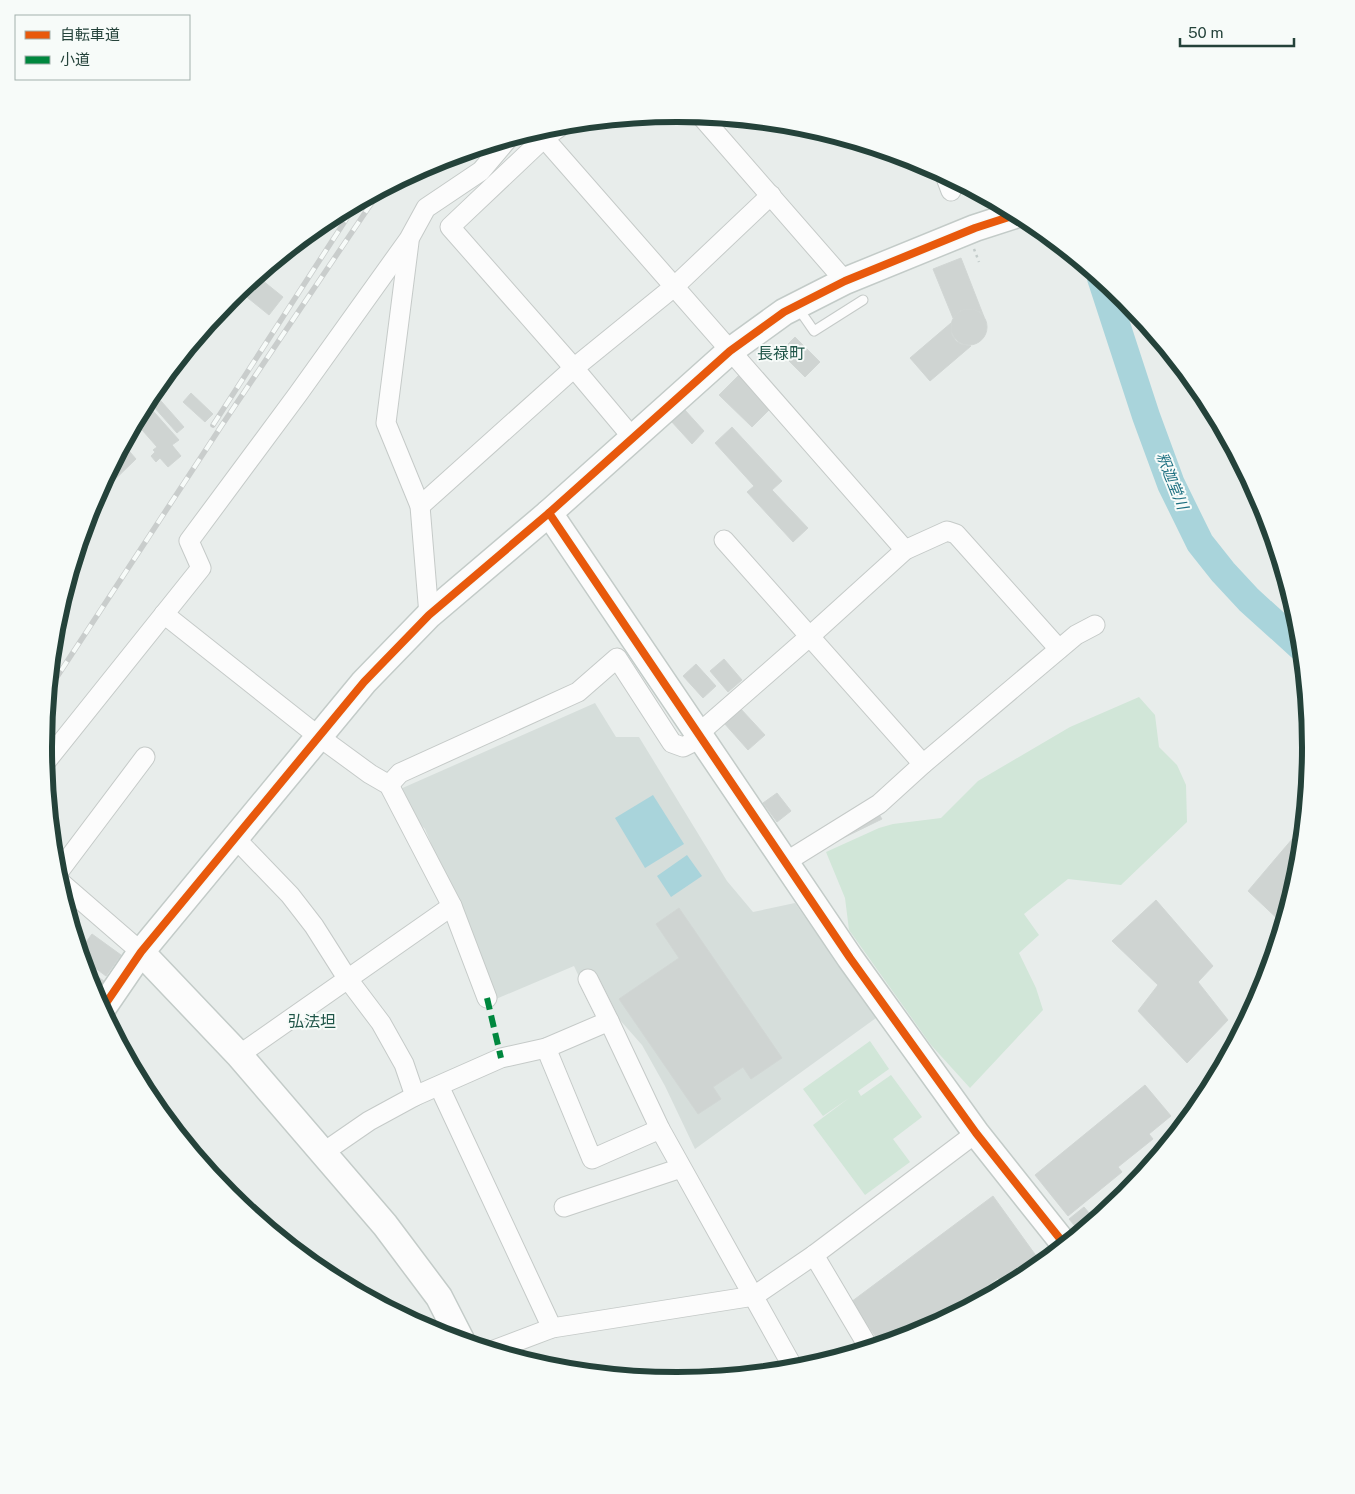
<svg xmlns="http://www.w3.org/2000/svg" width="1355" height="1494" font-family="'Public Sans','Noto Sans JP',sans-serif">
<style>
.built{fill:#d6dedb}
.green{fill:#d1e6d8}
.water{fill:#a9d4db}
.lines{fill:none;stroke-linecap:round;stroke-linejoin:round}
.river{stroke:#a9d4db;stroke-width:28}
.building{fill:#cfd4d2;stroke:#d1d6d4}
.lane-casing{stroke:#c5cac8;stroke-width:11}
.street-casing{stroke:#c5cac8;stroke-width:21}
.secondary-casing{stroke:#c3cbc8;stroke-width:29}
.path{stroke:#c3ccca;stroke-width:2.5;stroke-dasharray:2.5 4;stroke-linecap:butt}
.lane{stroke:#fcfcfc;stroke-width:9}
.street{stroke:#fcfcfc;stroke-width:19}
.secondary{stroke:#fcfcfc;stroke-width:26}
.rail-casing{stroke:#c9cdcc;stroke-width:5.5}
.rail{stroke:#f7fbf9;stroke-width:4;stroke-dasharray:11;stroke-linecap:butt}
.quiet{stroke:#00873e;stroke-width:6;stroke-dasharray:12 6;stroke-linecap:butt}
.cycleway-casing{stroke:#f7fbf9;stroke-width:11}
.cycleway{stroke:#e8590c;stroke-width:8}
.labels{text-anchor:middle;stroke-width:4;stroke-linejoin:round;paint-order:stroke}
.water-label{font-size:15px;font-style:italic;fill:#1c6f80;stroke:#f7fbf9}
.quarter-label{font-size:16px;fill:#1f5548;stroke:#f7fbf9}
.rim{fill:none;stroke:#24423a;stroke-width:6}
</style>
<rect width="100%" height="100%" fill="#e8edeb"/>
<!-- built -->
<path class="built" d="M595,703L616,737H639L727,881L753,912L795,903L876,1018L695,1149L665,1086L642,1045L612,1011L580,979L574,966L496,999L425,829L389,794Z"/>
<!-- green -->
<g class="green">
<path d="M1139,697L1155,715L1159,747L1177,765L1186,785L1187,822L1121,885L1068,879L1024,914L1039,935L1019,953L1036,988L1043,1010L970,1088L931,1045L849,930L845,898L826,852L879,828L893,824L941,818L978,781L1070,727Z"/>
<path d="M870,1041L889,1069L858,1091L861,1096L891,1075L922,1117L893,1139L910,1162L865,1195L813,1125L849,1098L823,1116L803,1089Z"/>
</g>
<!-- water -->
<g class="water">
<path d="M653,795L684,844L645,868L615,818Z"/>
<path d="M687,855L702,876L671,897L657,876Z"/>
</g>
<g class="lines">
<!-- river -->
<path class="river" d="M1101,278L1146,416L1171,484L1200,543L1223,572L1249,600L1301,647"/>
</g>
<!-- building -->
<g class="building">
<path d="M961,258L984,317L980,312L967,309L960,311L953,318L933,269Z"/>
<path d="M257,276L283,297L269,315L243,294Z"/>
<circle cx="969" cy="327" r="18"/>
<path d="M951,323L952,335L956,341L961,344L971,346L930,381L910,358Z"/>
<path d="M795,337L820,362L805,377L780,352Z"/>
<path d="M740,374L773,406L752,427L719,395Z"/>
<path d="M191,393L213,414L205,422L183,402Z"/>
<path d="M161,401L184,427L177,433L154,407Z"/>
<path d="M146,403L179,440L172,445L181,456L168,467L160,458L156,462L151,456L155,452L153,450L157,447L136,423Z"/>
<path d="M684,409L704,431L692,444L671,421Z"/>
<path d="M732,427L782,481L772,490L808,528L793,542L747,492L754,486L715,443Z"/>
<path d="M124,445L136,459L105,489L102,485Z"/>
<path d="M724,659L742,680L728,692L710,671Z"/>
<path d="M696,664L716,686L703,698L683,676Z"/>
<path d="M740,708L765,735L748,750L724,723Z"/>
<path d="M777,793L791,811L777,822L763,803Z"/>
<path d="M878,813L882,819L841,839L838,833Z"/>
<path d="M1299,831L1303,833L1299,871L1283,924L1248,891Z"/>
<path d="M1156,900L1213,966L1198,982L1228,1020L1187,1063L1138,1011L1158,985L1112,941Z"/>
<path d="M679,908L782,1058L751,1079L743,1067L713,1087L721,1099L698,1114L619,999L679,958L656,924Z"/>
<path d="M71,919L79,926L75,932Z"/>
<path d="M92,934L121,955L106,976L83,959L80,950Z"/>
<path d="M86,969L110,985L101,998L94,994L92,989Z"/>
<path d="M1145,1085L1171,1116L1149,1134L1153,1139L1118,1167L1122,1172L1068,1216L1035,1175Z"/>
<path d="M993,1196L1042,1264L1025,1276L1006,1287L998,1278L931,1327L920,1333L881,1344L851,1302Z"/>
<path d="M1084,1207L1095,1220L1080,1232L1069,1219Z"/>
</g>
<g class="lines">
<!-- lane casing -->
<g class="lane-casing">
<path id="lane" d="M798,308L814,331L863,300"/>
</g>
<!-- street casing -->
<g class="street-casing">
<g id="street">
<path d="M701,116L845,281"/>
<path d="M564,124L544,138L450,227L574,368L632,437"/>
<path d="M544,138L905,550"/>
<path d="M945,175L951,191"/>
<path d="M409,242L386,423L420,506L429,615"/>
<path d="M420,506L574,368L675,286L771,195"/>
<path d="M724,540L923,764"/>
<path d="M164,614L318,736L370,774L389,785L452,906L487,998"/>
<path d="M698,734L809,637L905,550L947,531L956,534L1059,649"/>
<path d="M45,763L201,568L189,541L298,394L409,239L426,208L481,171L507,140"/>
<path d="M389,785L400,773L578,692L617,658L672,743L683,747L701,738"/>
<path d="M235,838L290,895L314,926L347,978L381,1023L404,1064L415,1096"/>
<path d="M784,863L879,804L923,764L1076,635L1095,625"/>
<path d="M57,874L145,757"/>
<path d="M59,881L141,952"/>
<path d="M588,979L609,1021"/>
<path d="M546,1048L592,1159L660,1129"/>
<path d="M239,1055L452,906"/>
<path d="M439,1086L552,1328"/>
<path d="M324,1152L369,1121L415,1096L501,1058L546,1048L609,1021L660,1129L794,1369"/>
<path d="M564,1207L681,1168"/>
<path d="M814,1255L869,1348"/>
<path d="M494,1350L552,1328L754,1296L814,1255L976,1133"/>
</g>
</g>
<!-- secondary casing -->
<g class="secondary-casing">
<g id="secondary">
<path d="M549,513L850,958L976,1133L1065,1245"/>
<path d="M141,952L239,1055L385,1225L439,1297L461,1340"/>
<path d="M102,1009L141,952L364,682L429,615L549,513L730,351L784,312L845,281L975,228L1018,214"/>
</g>
</g>
<!-- path -->
<path class="path" d="M974,249L979,262"/>
<!-- lane -->
<use href="#lane" class="lane"/>
<!-- street -->
<use href="#street" class="street"/>
<!-- secondary -->
<use href="#secondary" class="secondary"/>
<!-- rail casing -->
<g class="rail-casing">
<g id="rail">
<path d="M213,425L356,204"/>
<path d="M49,689L222,425L379,192"/>
</g>
</g>
<!-- rail -->
<use href="#rail" class="rail"/>
<!-- quiet -->
<path class="quiet" d="M487,998L501,1058"/>
<!-- cycleway casing -->
<g class="cycleway-casing">
<g id="cycleway">
<path d="M549,513L850,958L976,1133L1065,1245"/>
<path d="M102,1009L141,952L364,682L429,615L549,513L730,351L784,312L845,281L975,228L1018,214"/>
</g>
</g>
<!-- cycleway -->
<use href="#cycleway" class="cycleway"/>
</g>
<g class="labels">
<!-- water labels -->
<g class="water-label">
<text transform="translate(1172 481) rotate(68)" y="5">釈迦堂川</text>
</g>
<!-- quarter labels -->
<g class="quarter-label">
<text x="781" y="359">長禄町</text>
<text x="312" y="1027">弘法坦</text>
</g>
</g>
<!-- crop -->
<path d="M0 0H1355V1494H0ZM52 747a625 625 0 1 1 1250 0a625 625 0 1 1-1250 0Z" fill="#f7fbf9" fill-rule="evenodd"/>
<path class="rim" d="M52 747a625 625 0 1 1 1250 0a625 625 0 1 1-1250 0Z"/>
<!-- legend -->
<rect x="15" y="15" width="175" height="65" fill="#f7fbf9" stroke="#a3b1ad"/>
<rect x="25" y="31" width="25" height="8" fill="#e8590c" stroke="#a3b1ad"/>
<text x="60" y="40" font-size="15" fill="#24423a">自転車道</text>
<rect x="25" y="56" width="25" height="8" fill="#00873e" stroke="#a3b1ad"/>
<text x="60" y="65" font-size="15" fill="#24423a">小道</text>
<!-- scale -->
<path d="M1180 38v8h114v-8" fill="none" stroke="#24423a" stroke-width="2.5"/>
<text x="1188" y="38" font-size="15" fill="#24423a" stroke="#f7fbf9" stroke-width="4" paint-order="stroke">50 m</text>
</svg>
